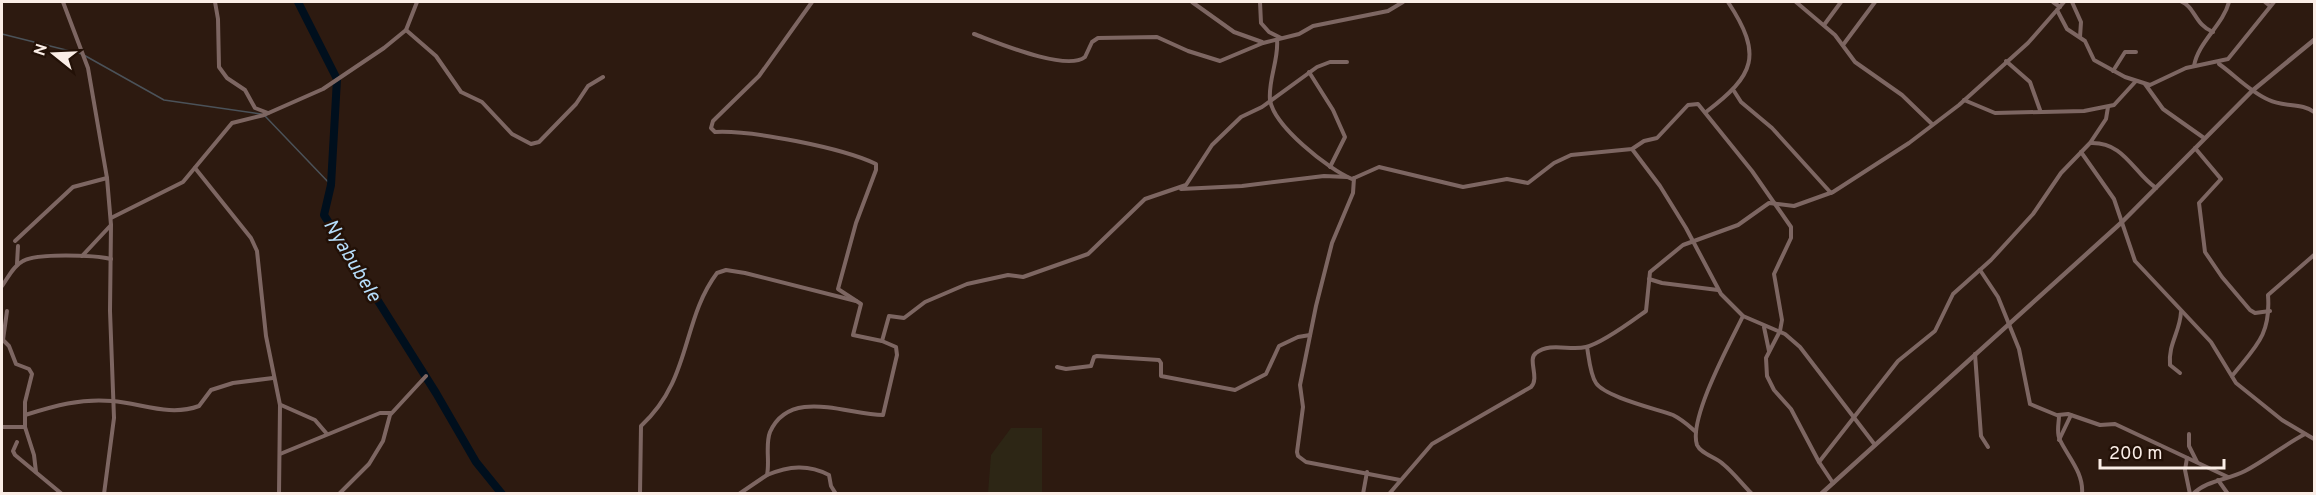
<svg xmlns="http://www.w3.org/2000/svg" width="2316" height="495" font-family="Overpass,sans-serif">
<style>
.education{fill:#2d2615}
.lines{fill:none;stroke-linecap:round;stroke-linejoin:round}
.stream{stroke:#4b5259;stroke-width:1.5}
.river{stroke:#000f1d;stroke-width:8}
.minor{stroke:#7d6662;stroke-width:4}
.tertiary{stroke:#7d6662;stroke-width:4.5}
.labels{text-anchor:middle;stroke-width:5;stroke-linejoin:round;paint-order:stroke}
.water-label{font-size:20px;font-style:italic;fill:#b6ddfa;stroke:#231107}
</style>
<rect width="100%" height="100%" fill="#2d1a10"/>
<!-- education -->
<path class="education" d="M1011,428H1042V493H988L991,455Z"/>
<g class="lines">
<!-- stream -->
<g class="stream">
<path d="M2,34L82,54L164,100L261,114"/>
<path d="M265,116L331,185"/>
</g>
<!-- river -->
<path class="river" d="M298,2L337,79L331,185L324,215L436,393L476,462L502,494"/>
<!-- minor -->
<g class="minor">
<path d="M63,2L88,68L107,178L111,225L110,311L114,418L104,494"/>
<path d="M215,2L218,19L219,67L227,78L245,90L255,108L268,113"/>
<path d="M1192,2L1234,32L1262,42"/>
<path d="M1260,2L1261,23L1269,32L1281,38"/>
<path d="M1796,2L1835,35L1855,62L1902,95L1932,124"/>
<path d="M2053,2L2060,7"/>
<path d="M2072,2L2081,22L2080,37"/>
<path d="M2182,2C2195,7 2195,25 2213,32"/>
<path d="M2265,2L2270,6"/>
<path d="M2057,10L2067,29L2085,41L2094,60L2125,77L2150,85L2186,68L2228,59L2274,2"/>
<path d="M1824,25L1841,2"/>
<path d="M406,30L436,56L461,92L482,102L512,134L531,144L539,142L576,104L588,86L603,77"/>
<path d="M974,34C996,42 1066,72 1085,57L1092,42L1098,38L1157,37L1188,51L1220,61L1263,43L1299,34L1313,26L1388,11L1403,2"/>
<path d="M1277,40C1279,59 1268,80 1270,100C1274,126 1328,169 1352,179L1379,167L1463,187L1507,179L1528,183L1554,163L1571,155L1632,149L1644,141L1657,138L1688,105L1698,104L1752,171L1791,227V238L1774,274L1782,320L1780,331L1766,358L1767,376L1774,390L1791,409L1819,462L1833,483"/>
<path d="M1843,45L1875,2"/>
<path d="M2006,61L2030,82L2040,110"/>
<path d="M2219,64C2236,76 2250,92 2269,100C2283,107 2303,103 2314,112"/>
<path d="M2194,66C2198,42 2223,25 2229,2"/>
<path d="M2113,71L2125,52H2136"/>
<path d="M1309,72L1333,110L1345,137L1330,167"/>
<path d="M2145,84L2163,109L2204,138"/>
<path d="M1734,91L1741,102L1772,128L1831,193"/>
<path d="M1964,100L1995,113L2084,111L2114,105L2136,81"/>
<path d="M1706,112C1755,75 1763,55 1728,2"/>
<path d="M2091,143C2124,142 2133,172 2156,188"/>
<path d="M2195,148L2221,179L2199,203L2205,252L2222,277L2250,310L2255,313L2270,311"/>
<path d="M1632,149L1660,186L1686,228L1721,294L1743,316L1785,334L1800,347L1875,445"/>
<path d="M2081,152L2114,199L2135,261L2211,342L2236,383L2282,420L2314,439"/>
<path d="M195,168L251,238L257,251L266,336L280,405L279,494"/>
<path d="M1354,178L1353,193L1332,243L1316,306L1300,385L1303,407L1297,452L1298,456L1306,462L1400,480"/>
<path d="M1181,189L1242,186L1324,176L1347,177"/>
<path d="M111,218L183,182L232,123L264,115L323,89L384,48L406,30L417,2"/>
<path d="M15,241L73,187L107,178"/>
<path d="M82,256L111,225"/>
<path d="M17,264L18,246"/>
<path d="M1980,270L1998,297L2019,349L2030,404L2059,416C2059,423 2056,433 2060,440C2068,457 2084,473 2082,494"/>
<path d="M1649,279L1662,283L1718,290"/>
<path d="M2,286C8,278 13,266 23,261C36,253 95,255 111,259"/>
<path d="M7,311L3,340L9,346L16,364L29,369L32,374L25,402V427L34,455L36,472"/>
<path d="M1743,316C1731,341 1688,419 1697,445C1701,454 1716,457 1723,464C1733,472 1742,484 1752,494"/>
<path d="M1764,327L1769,351"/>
<path d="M882,341L889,316L904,318L925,302L967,284L1008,275L1023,277L1088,254L1145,199L1186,185L1212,145L1241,117L1262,107L1317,67L1330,62H1347"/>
<path d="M1587,347C1589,358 1590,374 1596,383C1605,397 1657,409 1673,415C1683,420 1688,425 1696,432"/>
<path d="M1975,354L1981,436L1988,447"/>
<path d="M1057,367L1066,369L1091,366L1094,357L1097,356L1159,360L1161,363V376L1235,390L1266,374L1279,346L1298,337L1310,335"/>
<path d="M2180,373L2170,365C2168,344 2180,332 2181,312"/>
<path d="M2232,376C2255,347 2271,336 2268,295L2314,255"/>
<path d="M281,405L315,420L327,434"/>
<path d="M25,415C54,406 81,398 112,401C141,403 169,417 199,406L211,390L233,383L273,378"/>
<path d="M2058,415L2068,414L2100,425L2115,424L2228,477"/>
<path d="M2,427H25"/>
<path d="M2189,434V446L2197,462"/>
<path d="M2059,440L2071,415"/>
<path d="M17,442L13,451L15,455L62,494"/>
<path d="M280,454L380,413H391"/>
<path d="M2187,458L2185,470L2190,494"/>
<path d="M1819,462L1898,361L1935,331L1953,294L1991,260L2033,214L2061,173L2090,143L2106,119L2108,107"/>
<path d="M767,475C789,466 808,464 829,475L831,486L836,494"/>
<path d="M2218,480L2228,494"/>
<path d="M339,494L369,464L383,441L390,415L426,376"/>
<path d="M640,494L641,426C692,379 681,321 717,273L726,270L745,273L856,301"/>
<path d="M739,494L767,475C770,461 765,445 770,432C790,387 848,415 883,415L897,355L896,347L882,341L853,335L861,304L838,289L856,223L876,170V164C843,148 752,130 715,132L711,128L713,121L759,76L812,2"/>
<path d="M1363,494L1367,472"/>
<path d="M1389,494L1432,444L1531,387C1540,378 1527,359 1536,353C1550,342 1570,351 1586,347C1603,343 1632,321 1646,311L1650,272L1683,245L1738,225L1769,203L1794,206L1833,192L1909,143L1959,105L2028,43L2064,2"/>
<path d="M2193,494C2207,480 2228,480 2245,471C2266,460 2284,445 2305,434"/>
</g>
<!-- tertiary -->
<path class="tertiary" d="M1821,494L2122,222L2252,91L2314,40"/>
</g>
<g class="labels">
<!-- water labels -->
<g class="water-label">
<text transform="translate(353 260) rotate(59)" y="7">Nyabubele</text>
</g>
</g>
<!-- border -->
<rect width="2316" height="495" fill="none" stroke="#faede6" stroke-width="6"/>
<!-- north arrow -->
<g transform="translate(54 54) rotate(288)" stroke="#231107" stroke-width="4.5" paint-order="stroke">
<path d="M0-4.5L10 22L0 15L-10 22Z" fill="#faede6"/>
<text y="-9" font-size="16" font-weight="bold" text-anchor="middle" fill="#faede6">N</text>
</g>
<!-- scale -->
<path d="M2100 459v9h124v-9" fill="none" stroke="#faede6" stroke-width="3"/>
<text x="2109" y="459" font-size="18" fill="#faede6" stroke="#231107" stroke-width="4.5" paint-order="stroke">200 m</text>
</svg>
